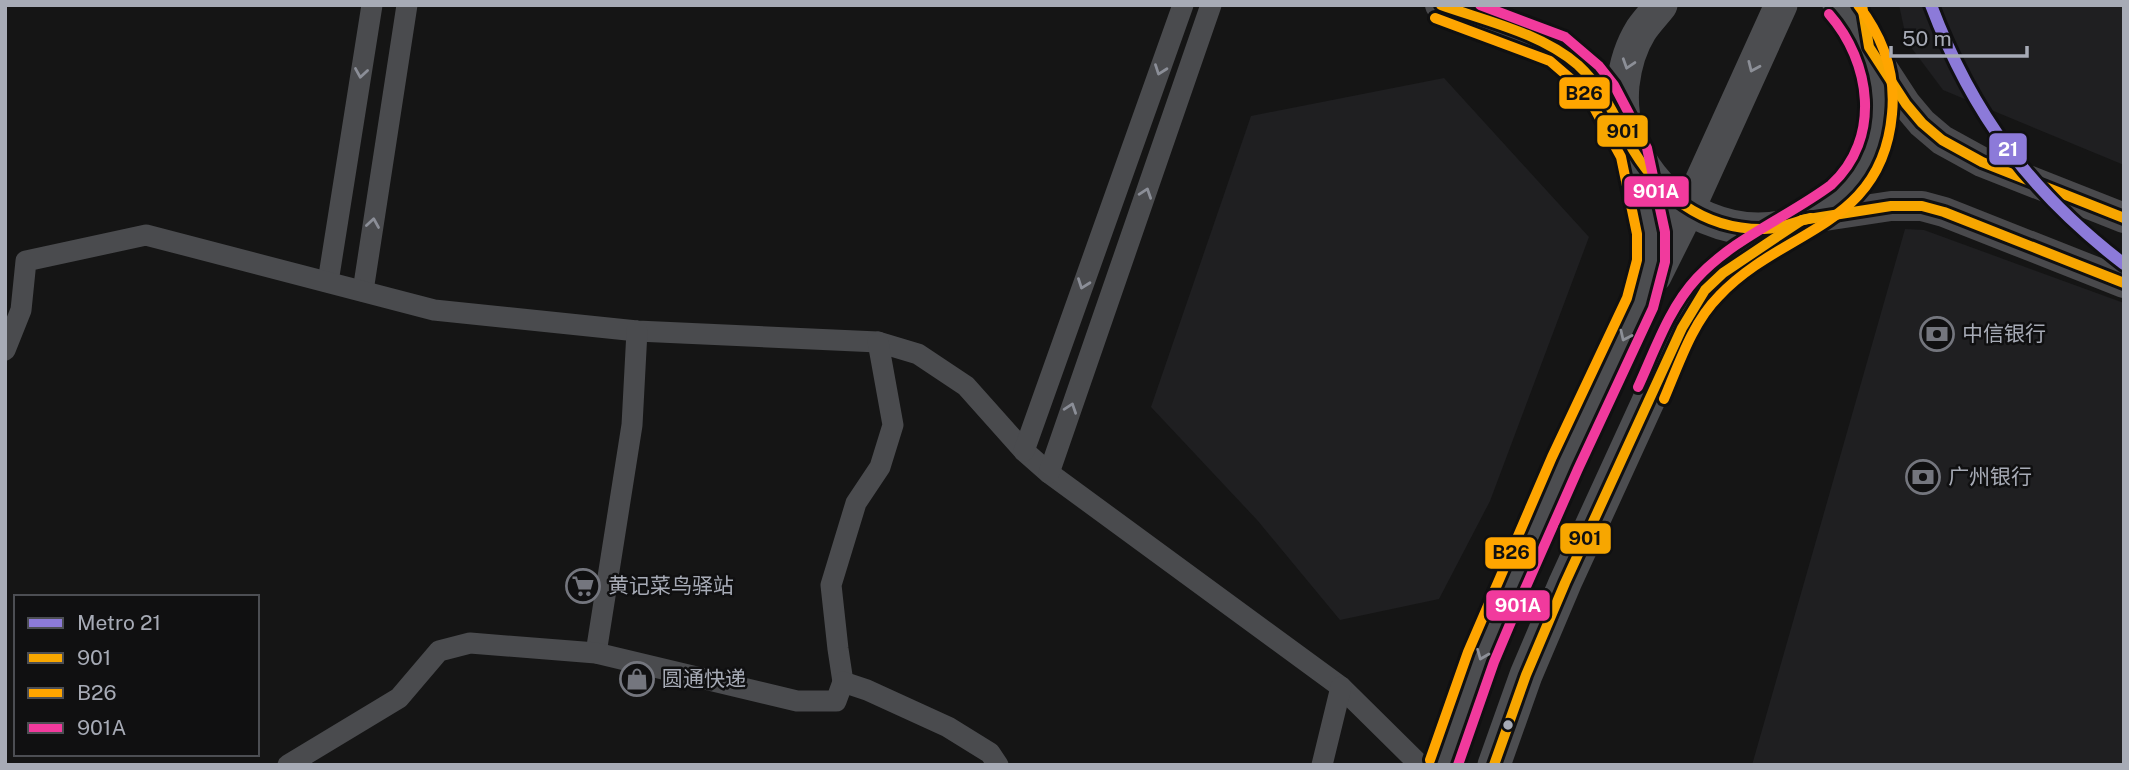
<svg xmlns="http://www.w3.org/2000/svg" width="2129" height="770" font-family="'Public Sans','Noto Sans SC',sans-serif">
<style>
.built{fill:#1f1f21}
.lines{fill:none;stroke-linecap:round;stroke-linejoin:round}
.street{stroke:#4a4b4e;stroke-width:21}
.secondary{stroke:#49494c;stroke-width:30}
.primary{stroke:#4c4d50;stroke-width:33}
.bus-1-casing{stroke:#101011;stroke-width:16}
.bus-2-casing{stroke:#101011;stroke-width:16}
.bus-3-casing{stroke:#101011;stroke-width:16}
.bus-1{stroke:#f7a600;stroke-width:10}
.bus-2{stroke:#ffa500;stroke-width:10}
.bus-3{stroke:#f13a9d;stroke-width:10}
.metro-1-casing{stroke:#101011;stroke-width:18}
.metro-1{stroke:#8c7ad9;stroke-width:12}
.oneway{stroke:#8c8f97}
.oneway2{stroke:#8b8e97}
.bus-dot{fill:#a7abb6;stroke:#101011;stroke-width:2.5}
.labels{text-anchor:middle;stroke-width:5;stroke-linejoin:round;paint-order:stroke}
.poi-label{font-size:21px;fill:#a7abb6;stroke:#101011;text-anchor:start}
.line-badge{stroke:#101011;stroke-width:2.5}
.badge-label{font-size:19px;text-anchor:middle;font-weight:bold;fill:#fff}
.pale-badge-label{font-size:19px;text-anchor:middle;font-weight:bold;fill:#111}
</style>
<rect width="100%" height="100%" fill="#151515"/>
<!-- built -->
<g class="built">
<path d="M1899,5H2124V165L1943,90L1907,42Z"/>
<path d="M1444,78L1589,237L1490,501L1439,599L1340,620L1258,521L1151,407L1251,116Z"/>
<path d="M1905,229L1924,230L2124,303V765H1752Z"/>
</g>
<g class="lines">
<!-- street -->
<g class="street">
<path d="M328,282L372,5"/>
<path d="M363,291L407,5"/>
<path d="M5,350L21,310L26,261L146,235L434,310L637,331L878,342L918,354L966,386L1024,451L1049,473L1341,687L1420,765"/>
<path d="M1024,451L1183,5"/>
<path d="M1049,473L1211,5"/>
<path d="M596,653L632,425L637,331"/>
<path d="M843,682L838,649L831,585L856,503L880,467L893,425L878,342"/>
<path d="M288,765L399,698L439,651L470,643L596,653L797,701H836L843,682L867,690L948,727L990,753L998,765"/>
<path d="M1322,765L1341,687"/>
</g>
<!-- secondary -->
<g class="secondary">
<path d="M1440,5C1488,22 1556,38 1590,78C1604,94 1614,114 1624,133"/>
<path d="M1874,55L1906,104L1922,123L1942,140L1982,162L2124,218"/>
<path d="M1805,219L1891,206H1922L1944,212L2124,283"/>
</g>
<!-- primary -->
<g class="primary">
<path d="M1661,5C1655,13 1647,21 1641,30C1631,46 1625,67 1623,85C1620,117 1628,143 1646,169C1675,212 1733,238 1785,226C1797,223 1808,216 1818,210C1830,203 1843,195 1851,184C1864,169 1870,149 1875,131C1887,85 1871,39 1839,5"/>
<path d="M1655,276L1688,210L1781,5"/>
<path d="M1443,765C1471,682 1502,601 1538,521C1571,448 1607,376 1640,303C1645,289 1650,275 1651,260C1654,224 1642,187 1634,152"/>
<path d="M1494,765L1526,675L1565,583L1657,382L1693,308L1705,290L1723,273L1802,220"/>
</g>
<!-- bus-1 casing -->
<g class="bus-1-casing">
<g id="bus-1">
<path d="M1441,5C1486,21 1541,33 1578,65C1601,86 1614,114 1628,141C1656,193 1703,230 1764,229C1780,229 1796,221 1811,218"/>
<path d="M1862,5L1869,47L1906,104L1922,123L1942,140L1982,162L2124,218"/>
<path d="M1494,765L1526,675L1565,583L1682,328L1705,290L1723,273L1802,220L1891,206H1922L1944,212L2124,283"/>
</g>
</g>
<!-- bus-2 casing -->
<g class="bus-2-casing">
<g id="bus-2">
<path d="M1664,399C1679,364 1692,323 1719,296C1783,228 1882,228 1892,114C1896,74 1883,37 1858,5"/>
<path d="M1430,760L1468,652L1552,457L1627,298L1637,260V234L1621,157L1591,102L1579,86L1550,61L1435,18"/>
</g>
</g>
<!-- bus-3 casing -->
<g class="bus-3-casing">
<g id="bus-3">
<path d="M1638,387C1655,350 1669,308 1697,278C1734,238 1788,217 1831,185C1882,138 1871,62 1829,14"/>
<path d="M1458,765L1494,662L1521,598L1578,469L1653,308L1665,262V232L1647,148L1614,85L1599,66L1565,37L1480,5"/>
</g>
</g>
<!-- bus-1 -->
<use href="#bus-1" class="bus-1"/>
<!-- bus-2 -->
<use href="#bus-2" class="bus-2"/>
<!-- bus-3 -->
<use href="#bus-3" class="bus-3"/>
<!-- metro-1 casing -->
<g class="metro-1-casing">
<path id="metro-1" d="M1931,5C1972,114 2031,193 2124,264"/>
</g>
<!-- metro-1 -->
<use href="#metro-1" class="metro-1"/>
</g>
<!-- one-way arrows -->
<defs><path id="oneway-chevron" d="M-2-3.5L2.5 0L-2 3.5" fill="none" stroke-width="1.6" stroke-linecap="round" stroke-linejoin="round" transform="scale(1.75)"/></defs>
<g class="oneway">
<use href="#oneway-chevron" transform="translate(1628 64) rotate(108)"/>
<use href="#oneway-chevron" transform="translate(1753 67) rotate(114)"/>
<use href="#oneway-chevron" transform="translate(1625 336) rotate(115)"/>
<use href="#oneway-chevron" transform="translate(1482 655) rotate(112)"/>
</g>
<g class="oneway2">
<use href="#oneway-chevron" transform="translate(1160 70) rotate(110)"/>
<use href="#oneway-chevron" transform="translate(361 73) rotate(99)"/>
<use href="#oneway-chevron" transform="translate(1146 193) rotate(-71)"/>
<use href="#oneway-chevron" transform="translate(373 223) rotate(-81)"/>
<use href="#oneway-chevron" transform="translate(1083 284) rotate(110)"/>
<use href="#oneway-chevron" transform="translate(1071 408) rotate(-71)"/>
</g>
<!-- icons -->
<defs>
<g id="bank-ring" transform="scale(1.75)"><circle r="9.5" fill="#101011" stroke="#74767e" stroke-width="1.5"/><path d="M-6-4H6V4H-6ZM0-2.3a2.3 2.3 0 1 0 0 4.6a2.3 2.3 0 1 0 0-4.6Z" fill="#74767e"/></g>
<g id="supermarket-ring" transform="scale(1.75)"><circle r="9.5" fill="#101011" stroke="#74767e" stroke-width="1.5"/><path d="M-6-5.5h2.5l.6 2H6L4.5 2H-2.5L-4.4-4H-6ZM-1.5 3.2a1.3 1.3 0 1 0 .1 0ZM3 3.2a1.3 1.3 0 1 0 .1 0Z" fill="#74767e"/></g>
<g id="shop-ring" transform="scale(1.75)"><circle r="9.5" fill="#101011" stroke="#74767e" stroke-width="1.5"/><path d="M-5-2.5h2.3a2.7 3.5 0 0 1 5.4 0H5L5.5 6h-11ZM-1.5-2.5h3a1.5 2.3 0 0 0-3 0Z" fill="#74767e"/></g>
</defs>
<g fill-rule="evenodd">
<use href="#bank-ring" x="1937" y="334"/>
<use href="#bank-ring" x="1923" y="477"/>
<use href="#supermarket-ring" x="583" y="586"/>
<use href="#shop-ring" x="637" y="679"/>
</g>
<!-- markers -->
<circle class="bus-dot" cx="1508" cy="725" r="6"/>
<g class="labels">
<!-- poi labels -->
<g class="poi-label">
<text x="1962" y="341">中信银行</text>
<text x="1948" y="484">广州银行</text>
<text x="608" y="593">黄记菜鸟驿站</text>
<text x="662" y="686">圆通快递</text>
</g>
</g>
<g class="line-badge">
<rect x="1558" y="76" width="53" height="34" rx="7" fill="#ffa500"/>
<rect x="1596" y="114" width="53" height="34" rx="7" fill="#f7a600"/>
<rect x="1988" y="132" width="40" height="34" rx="7" fill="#8c7ad9"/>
<rect x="1623" y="175" width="67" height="33" rx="7" fill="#f13a9d"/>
<rect x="1559" y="522" width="53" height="33" rx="7" fill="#f7a600"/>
<rect x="1484" y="536" width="53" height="34" rx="7" fill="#ffa500"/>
<rect x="1485" y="589" width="66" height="33" rx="7" fill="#f13a9d"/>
</g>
<g class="badge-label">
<text x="2008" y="156">21</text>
<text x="1656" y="198">901A</text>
<text x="1518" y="612">901A</text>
</g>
<g class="pale-badge-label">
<text x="1584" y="100">B26</text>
<text x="1623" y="138">901</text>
<text x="1585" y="545">901</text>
<text x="1511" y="559">B26</text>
</g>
<!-- border -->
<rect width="2129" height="770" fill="none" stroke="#a7abb6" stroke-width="14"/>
<!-- legend -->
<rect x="14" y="595" width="245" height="161" fill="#101011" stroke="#4c4e53" stroke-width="2"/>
<rect x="28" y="618" width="35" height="10" fill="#8c7ad9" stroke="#4c4e53" stroke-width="2"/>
<text x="77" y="630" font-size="21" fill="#a7abb6">Metro 21</text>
<rect x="28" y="653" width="35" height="10" fill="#f7a600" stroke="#4c4e53" stroke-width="2"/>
<text x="77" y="665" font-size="21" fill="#a7abb6">901</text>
<rect x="28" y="688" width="35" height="10" fill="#ffa500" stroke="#4c4e53" stroke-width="2"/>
<text x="77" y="700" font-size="21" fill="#a7abb6">B26</text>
<rect x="28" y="723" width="35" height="10" fill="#f13a9d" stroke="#4c4e53" stroke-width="2"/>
<text x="77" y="735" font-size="21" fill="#a7abb6">901A</text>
<!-- scale -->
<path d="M1891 46v10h136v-10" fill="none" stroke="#a7abb6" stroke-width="3.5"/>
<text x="1902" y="46" font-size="21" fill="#a7abb6" stroke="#101011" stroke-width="5" paint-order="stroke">50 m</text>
</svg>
